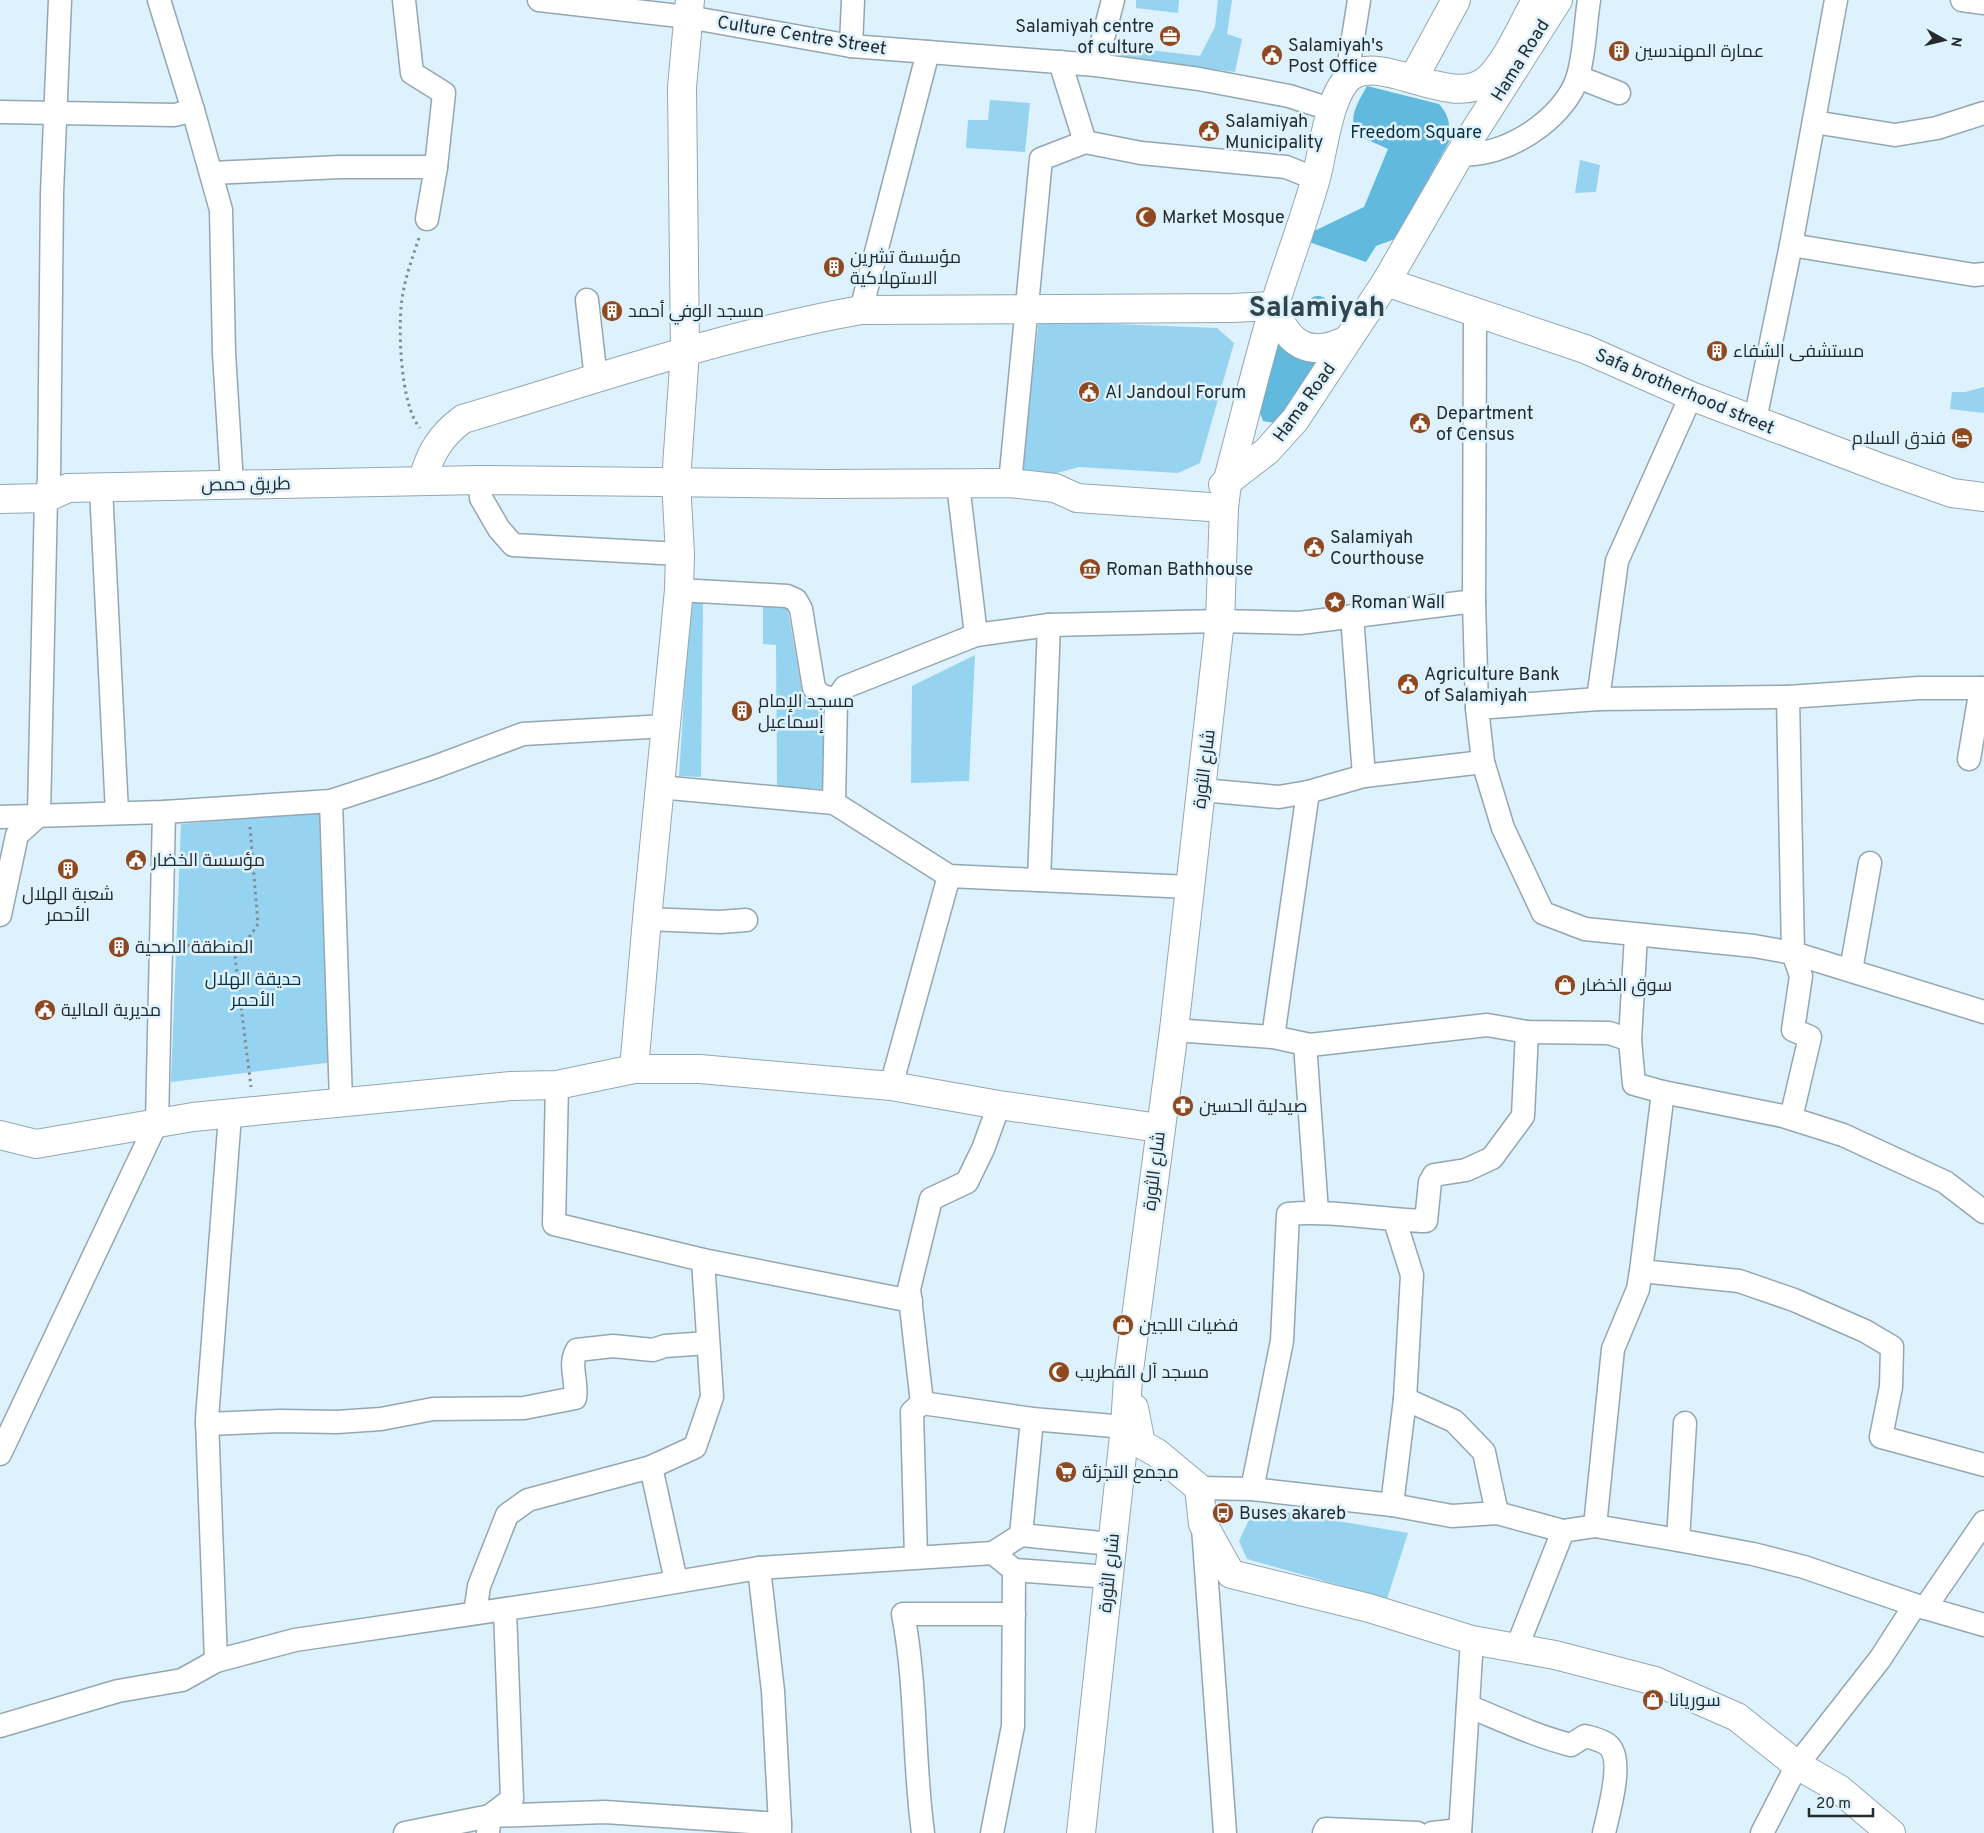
<svg xmlns="http://www.w3.org/2000/svg" width="1984" height="1833" font-family="Overpass,Cairo,sans-serif">
<style>
.green{fill:#95d3f0}
.forest{fill:#61b9de}
.water{fill:#5cb5da}
.lines{fill:none;stroke-linecap:round;stroke-linejoin:round}
.street-casing{stroke:#94a7b1;stroke-width:25}
.secondary-casing{stroke:#94a7b1;stroke-width:30}
.primary-casing{stroke:#94a7b1;stroke-width:30}
.path{stroke:#7f8d94;stroke-width:3;stroke-dasharray:2.5 4;stroke-linecap:butt}
.street{stroke:#fff;stroke-width:22}
.secondary{stroke:#fff;stroke-width:28}
.primary{stroke:#fff;stroke-width:28}
.labels{text-anchor:middle;stroke-width:5;stroke-linejoin:round;paint-order:stroke}
.poi-label{font-size:18px;fill:#242b2f;stroke:#ddf2fc;text-anchor:start}
.street-label{font-size:18px;fill:#242b2f;stroke:#ddf2fc}
.park-label{font-size:18px;fill:#083241;stroke:#ddf2fc}
.town-label{font-size:28px;font-weight:bold;fill:#31434b;stroke:#ddf2fc}
</style>
<rect width="100%" height="100%" fill="#ddf2fc"/>
<!-- green -->
<g class="green">
<path d="M1136,0H1179L1178,13L1136,8Z"/>
<path d="M1218,0H1232L1227,34L1242,39L1235,72L1115,57L1116,46L1200,56L1215,27Z"/>
<path d="M990,100L1030,103L1025,152L966,148L968,120H988Z"/>
<path d="M1580,160L1600,165L1596,192L1575,193Z"/>
<path d="M1039,321L1217,328L1234,343L1200,463L1178,473L1079,467L1053,474L1021,470Z"/>
<path d="M1984,387V413L1950,409L1952,392H1965Z"/>
<path d="M690,603H703L701,777L679,776Z"/>
<path d="M763,604L787,605L803,697L824,713L822,789L777,786L776,645L763,644Z"/>
<path d="M975,655L969,781L911,783L912,686Z"/>
<path d="M322,812L334,1062L171,1082L181,824Z"/>
<path d="M1255,1507L1408,1533L1387,1599L1247,1559L1239,1541Z"/>
</g>
<!-- forest -->
<g class="forest">
<path d="M1367,86L1439,104C1450,116 1450,126 1449,142L1395,239L1376,246L1366,262L1309,242L1312,232L1364,207L1388,149C1379,144 1366,141 1359,134C1345,120 1360,99 1367,86Z"/>
<path d="M1280,332L1323,355L1285,413L1275,423L1263,421L1259,410Z"/>
</g>
<!-- water -->
<circle class="water" cx="1318" cy="307" r="11"/>
<g class="lines">
<!-- street casing -->
<g class="street-casing">
<g id="street">
<path d="M159,0L193,110L221,210L224,353L232,484"/>
<path d="M539,0L688,17L851,46L1096,65L1199,79L1289,96L1333,110"/>
<path d="M1962,0L1984,3"/>
<path d="M851,46L853,0"/>
<path d="M1060,62L1085,142L1141,153L1286,167L1316,179"/>
<path d="M1096,65L1113,0"/>
<path d="M1354,75L1349,63L1359,0"/>
<path d="M1578,77L1619,93"/>
<path d="M0,112L175,115L193,110"/>
<path d="M1814,122L1895,135L1937,128L1984,113"/>
<path d="M1460,154C1504,159 1566,118 1578,76C1585,52 1585,25 1589,0"/>
<path d="M211,173L340,167H436L444,93L412,73L404,0"/>
<path d="M427,219L436,167"/>
<path d="M1791,245L1974,275L1984,274"/>
<path d="M587,300L596,379"/>
<path d="M861,310L928,52"/>
<path d="M1475,312L1474,601L1477,708L1483,762L1503,828L1543,913L1585,929L1754,946L1793,953L1984,1012"/>
<path d="M1755,420L1791,245L1836,0"/>
<path d="M480,480L481,498L499,529L513,545L680,554"/>
<path d="M1010,483L1041,159L1085,142"/>
<path d="M958,484L976,635"/>
<path d="M101,488L117,813"/>
<path d="M679,590L787,596L796,600L801,609L814,688L820,695L836,700"/>
<path d="M1352,616L1364,776"/>
<path d="M1788,697L1793,953L1801,976L1793,1030L1810,1037L1791,1118"/>
<path d="M1598,699L1617,561L1691,396"/>
<path d="M1477,708L1598,699L1788,697L1919,688H1984"/>
<path d="M1969,759L1981,688"/>
<path d="M659,787L834,803L949,876L1189,887"/>
<path d="M1202,790L1279,797L1308,792L1364,776L1483,762"/>
<path d="M331,801L341,1101"/>
<path d="M834,803L836,700L845,687L976,635L1049,625L1220,621L1300,623L1474,601"/>
<path d="M0,817L164,812L331,801L432,768L523,734L666,726"/>
<path d="M1039,880L1049,625"/>
<path d="M0,915L17,835L39,815L46,498L49,480L52,193L60,0"/>
<path d="M647,919L720,922L746,920"/>
<path d="M1851,970L1870,863"/>
<path d="M1174,1030L1273,1037L1310,1045L1487,1025L1527,1032L1609,1033L1630,1040"/>
<path d="M1273,1037L1308,792"/>
<path d="M1305,1044L1317,1212"/>
<path d="M891,1086L949,876"/>
<path d="M1663,1092L1783,1116L1843,1135L1945,1182L1984,1212"/>
<path d="M703,1260L911,1301"/>
<path d="M1641,1271L1739,1281L1794,1300L1865,1331L1892,1347L1891,1387L1881,1437L1984,1465"/>
<path d="M1405,1399L1454,1421L1484,1452L1497,1513"/>
<path d="M922,1403L1032,1419L1125,1427"/>
<path d="M1032,1419L1021,1535L993,1553L1014,1570L1109,1577"/>
<path d="M207,1424L280,1421L337,1422L381,1419L433,1409L524,1408L575,1398C578,1381 568,1365 577,1350L613,1346L653,1350L665,1346L708,1343"/>
<path d="M0,1454L157,1122L164,812"/>
<path d="M651,1467L676,1581"/>
<path d="M1199,1488L1252,1489L1392,1505L1452,1516L1497,1513L1563,1531L1595,1526L1678,1540L1753,1554L1804,1567L1915,1605L1984,1625"/>
<path d="M1252,1489L1282,1341L1288,1214C1334,1210 1379,1220 1426,1221L1430,1182L1434,1175L1466,1170L1492,1158L1523,1116L1527,1032"/>
<path d="M1392,1505L1405,1399L1412,1275L1395,1221"/>
<path d="M1595,1526L1613,1349L1638,1289L1641,1271L1663,1092L1634,1084L1630,1040L1636,935"/>
<path d="M1203,1527L1225,1833"/>
<path d="M1021,1535L1111,1544"/>
<path d="M1678,1540L1685,1423"/>
<path d="M916,1557L912,1412L922,1403L909,1289L931,1199L967,1182L983,1149L999,1105"/>
<path d="M759,1568L773,1691L780,1824L767,1830"/>
<path d="M1925,1608L1984,1522"/>
<path d="M475,1613L479,1586L507,1515L528,1500L651,1467L695,1447L712,1397L703,1260L554,1224L557,1085"/>
<path d="M1517,1647L1563,1531"/>
<path d="M216,1661L207,1419L230,1115"/>
<path d="M1468,1706C1502,1720 1535,1736 1571,1745L1585,1736C1592,1738 1602,1740 1608,1745C1625,1759 1608,1814 1604,1833"/>
<path d="M0,1726L118,1691L182,1680L216,1661L295,1640L593,1596L759,1568L993,1553"/>
<path d="M405,1833L490,1816L605,1812L780,1824V1833"/>
<path d="M488,1833L490,1816L512,1799L505,1610"/>
<path d="M923,1833C913,1760 917,1686 903,1614H1014"/>
<path d="M992,1833L1013,1726L1014,1570"/>
<path d="M1324,1833L1326,1829L1417,1833"/>
<path d="M1432,1833L1460,1830"/>
<path d="M1460,1833L1472,1640"/>
<path d="M1762,1833L1797,1765L1880,1659L1915,1605"/>
</g>
</g>
<!-- secondary casing -->
<g class="secondary-casing">
<g id="secondary">
<path d="M1413,79L1456,0"/>
<path d="M1386,282L1585,349L1691,396L1884,469L1952,493L1984,497"/>
<path d="M634,1069L647,919L679,590L680,554L676,481L685,352L682,87L690,0"/>
<path d="M0,1135L36,1144L193,1117L511,1086L557,1085L634,1069H700L891,1086L999,1105L1159,1128"/>
<path d="M1134,1408L1141,1444L1157,1453L1199,1488L1203,1524L1231,1574L1369,1608L1472,1640L1555,1655L1655,1681L1737,1717L1797,1765L1839,1789L1891,1833"/>
<path d="M1081,1833L1125,1427L1128,1378L1174,1030L1220,621L1224,508"/>
</g>
</g>
<!-- primary casing -->
<g class="primary-casing">
<g id="primary">
<path d="M423,481C429,454 441,435 463,419C594,380 726,334 861,310L1233,308L1274,306C1287,344 1309,359 1347,340"/>
<path d="M1223,485L1267,451L1295,420L1386,282L1460,154L1558,0"/>
<path d="M0,499L46,498L68,488L480,480L826,484L1010,483L1055,488L1077,498L1224,508L1227,483C1243,424 1257,363 1275,304C1288,262 1304,221 1316,178C1323,152 1329,92 1351,76C1385,53 1454,112 1489,78C1507,61 1524,22 1536,0"/>
</g>
</g>
<!-- path -->
<g class="path">
<path d="M419,238C413,256 406,275 403,293C397,322 400,406 420,428"/>
<path d="M250,827L258,924L235,958L251,1087"/>
<path d="M181,946L245,942"/>
</g>
<!-- street -->
<use href="#street" class="street"/>
<!-- secondary -->
<use href="#secondary" class="secondary"/>
<!-- primary -->
<use href="#primary" class="primary"/>
</g>
<!-- icons -->
<defs>
<g id="office-disc" transform="scale(1.125)"><circle r="9.5" fill="#8f4921" stroke="#ddf2fc"/><path d="M-6-3h4V-5.5h4V-3h4V5H-6ZM-1-4.5V-3h2v-1.5ZM-6 0V1H6V0Z" fill="#fff"/></g>
<g id="building-disc" transform="scale(1.125)"><circle r="9.5" fill="#8f4921" stroke="#ddf2fc"/><path d="M-4-6H4V6H1V3H-1V6H-4ZM-2.5-4.3h1.7v1.8h-1.7ZM.8-4.3h1.7v1.8H.8ZM-2.5-1h1.7V.8h-1.7ZM.8-1h1.7V.8H.8Z" fill="#fff"/></g>
<g id="civic-disc" transform="scale(1.125)"><circle r="9.5" fill="#8f4921" stroke="#ddf2fc"/><path d="M-.6-6.5H3V-4.5H.6V-3L4-1V1h2V6H-6V1h2V-1L-.6-3ZM-1.2 2.5V6h2.4V2.5Z" fill="#fff"/></g>
<g id="mosque-disc" transform="scale(1.125)"><circle r="9.5" fill="#8f4921" stroke="#ddf2fc"/><path d="M3.5-4.9A6 6 0 1 0 3.5 4.9A5 5 0 1 1 3.5-4.9Z" fill="#fff"/></g>
<g id="hotel-disc" transform="scale(1.125)"><circle r="9.5" fill="#8f4921" stroke="#ddf2fc"/><path d="M-6-4.5h1.5V1H6V5H4.5V3h-9V5H-6ZM-4 0a1.8 1.8 0 1 1 3.6 0ZM.5 0V-2.5h3Q6-2.5 6 0Z" fill="#fff"/></g>
<g id="museum-disc" transform="scale(1.125)"><circle r="9.5" fill="#8f4921" stroke="#ddf2fc"/><path d="M0-6L6-3V-2H-6V-3ZM-5-1h2V3h-2ZM-1-1h2V3h-2ZM3-1h2V3H3ZM-6 4H6V6H-6Z" fill="#fff"/></g>
<g id="sight-disc" transform="scale(1.125)"><circle r="9.5" fill="#8f4921" stroke="#ddf2fc"/><path d="M0-6L1.8-2.2L6-1.7L2.9 1.2L3.7 5.4L0 3.3L-3.7 5.4L-2.9 1.2L-6-1.7L-1.8-2.2Z" fill="#fff"/></g>
<g id="shop-disc" transform="scale(1.125)"><circle r="9.5" fill="#8f4921" stroke="#ddf2fc"/><path d="M-5-2.5h2.3a2.7 3.5 0 0 1 5.4 0H5L5.5 6h-11ZM-1.5-2.5h3a1.5 2.3 0 0 0-3 0Z" fill="#fff"/></g>
<g id="pharmacy-disc" transform="scale(1.125)"><circle r="9.5" fill="#8f4921" stroke="#ddf2fc"/><path d="M-2-6h4v4h4v4h-4v4h-4v-4h-4v-4h4Z" fill="#fff"/></g>
<g id="supermarket-disc" transform="scale(1.125)"><circle r="9.5" fill="#8f4921" stroke="#ddf2fc"/><path d="M-6-5.5h2.5l.6 2H6L4.5 2H-2.5L-4.4-4H-6ZM-1.5 3.2a1.3 1.3 0 1 0 .1 0ZM3 3.2a1.3 1.3 0 1 0 .1 0Z" fill="#fff"/></g>
<g id="bus-disc" transform="scale(1.125)"><circle r="9.5" fill="#8f4921" stroke="#ddf2fc"/><path d="M-5-6H5V4H4V6H2V4H-2V6H-4V4H-5ZM-3.5-4V0h7V-4ZM-3.5 1.2v1.5H-2V1.2ZM2 1.2v1.5H3.5V1.2Z" fill="#fff"/></g>
</defs>
<g fill-rule="evenodd">
<use href="#office-disc" x="1170" y="36"/>
<use href="#building-disc" x="1619" y="51"/>
<use href="#civic-disc" x="1272" y="55"/>
<use href="#civic-disc" x="1209" y="131"/>
<use href="#mosque-disc" x="1146" y="217"/>
<use href="#building-disc" x="834" y="267"/>
<use href="#building-disc" x="612" y="311"/>
<use href="#building-disc" x="1717" y="351"/>
<use href="#civic-disc" x="1089" y="392"/>
<use href="#civic-disc" x="1420" y="423"/>
<use href="#hotel-disc" x="1962" y="438"/>
<use href="#civic-disc" x="1314" y="547"/>
<use href="#museum-disc" x="1090" y="569"/>
<use href="#sight-disc" x="1335" y="602"/>
<use href="#civic-disc" x="1408" y="684"/>
<use href="#building-disc" x="742" y="711"/>
<use href="#civic-disc" x="136" y="860"/>
<use href="#building-disc" x="68" y="869"/>
<use href="#building-disc" x="119" y="947"/>
<use href="#shop-disc" x="1565" y="985"/>
<use href="#civic-disc" x="45" y="1010"/>
<use href="#pharmacy-disc" x="1183" y="1106"/>
<use href="#shop-disc" x="1123" y="1325"/>
<use href="#mosque-disc" x="1059" y="1372"/>
<use href="#supermarket-disc" x="1066" y="1472"/>
<use href="#bus-disc" x="1223" y="1513"/>
<use href="#shop-disc" x="1653" y="1700"/>
</g>
<g class="labels">
<!-- poi labels -->
<g class="poi-label">
<text x="1154" y="32" text-anchor="end">Salamiyah centre<tspan x="1154" dy="21">of culture</tspan></text>
<text x="1288" y="51">Salamiyah's<tspan x="1288" dy="21">Post Office</tspan></text>
<text x="1635" y="57">عمارة المهندسين</text>
<text x="1225" y="127">Salamiyah<tspan x="1225" dy="21">Municipality</tspan></text>
<text x="1162" y="223">Market Mosque</text>
<text x="850" y="263">مؤسسة تشرين<tspan x="850" dy="21">الاستهلاكية</tspan></text>
<text x="628" y="317">مسجد الوفي أحمد</text>
<text x="1733" y="357">مستشفى الشفاء</text>
<text x="1105" y="398">Al Jandoul Forum</text>
<text x="1436" y="419">Department<tspan x="1436" dy="21">of Census</tspan></text>
<text x="1946" y="444" text-anchor="end">فندق السلام</text>
<text x="1330" y="543">Salamiyah<tspan x="1330" dy="21">Courthouse</tspan></text>
<text x="1106" y="575">Roman Bathhouse</text>
<text x="1351" y="608">Roman Wall</text>
<text x="1424" y="680">Agriculture Bank<tspan x="1424" dy="21">of Salamiyah</tspan></text>
<text x="758" y="707">مسجد الإمام<tspan x="758" dy="21">إسماعيل</tspan></text>
<text x="152" y="866">مؤسسة الخضار</text>
<text x="68" y="900" text-anchor="middle">شعبة الهلال<tspan x="68" dy="21">الأحمر</tspan></text>
<text x="135" y="953">المنطقة الصحية</text>
<text x="1581" y="991">سوق الخضار</text>
<text x="61" y="1016">مديرية المالية</text>
<text x="1199" y="1112">صيدلية الحسين</text>
<text x="1139" y="1331">فضيات اللجين</text>
<text x="1075" y="1378">مسجد آل القطريب</text>
<text x="1082" y="1478">مجمع التجزئة</text>
<text x="1239" y="1519">Buses akareb</text>
<text x="1669" y="1706">سوريانا</text>
</g>
<!-- street labels -->
<g class="street-label">
<text transform="translate(802 35) rotate(9)" y="6">Culture Centre Street</text>
<text transform="translate(1520 60) rotate(-58)" y="6">Hama Road</text>
<text transform="translate(1685 391) rotate(23)" y="6">Safa brotherhood street</text>
<text transform="translate(1304 402) rotate(-54)" y="6">Hama Road</text>
<text transform="translate(246 484) rotate(-1)" y="6">طريق حمص</text>
<text transform="translate(1204 769) rotate(-83)" y="6">شارع الثورة</text>
<text transform="translate(1154 1171) rotate(-83)" y="6">شارع الثورة</text>
<text transform="translate(1109 1573) rotate(-84)" y="6">شارع الثورة</text>
</g>
<!-- park labels -->
<g class="park-label">
<text x="1416" y="138">Freedom Square</text>
<text x="253" y="985">حديقة الهلال<tspan x="253" dy="21">الأحمر</tspan></text>
</g>
<!-- town labels -->
<g class="town-label">
<text x="1317" y="316">Salamiyah</text>
</g>
</g>
<!-- north arrow -->
<g transform="translate(1944 40) rotate(98)" stroke="#ddf2fc" stroke-width="4" paint-order="stroke">
<path d="M0-4L9 19L0 12L-9 19Z" fill="#242b2f"/>
<text y="-8" font-size="14" font-weight="bold" text-anchor="middle" fill="#242b2f">N</text>
</g>
<!-- scale -->
<path d="M1809 1808v8h64v-8" fill="none" stroke="#242b2f" stroke-width="2.5"/>
<text x="1816" y="1808" font-size="15" fill="#242b2f" stroke="#ddf2fc" stroke-width="4" paint-order="stroke">20 m</text>
</svg>
